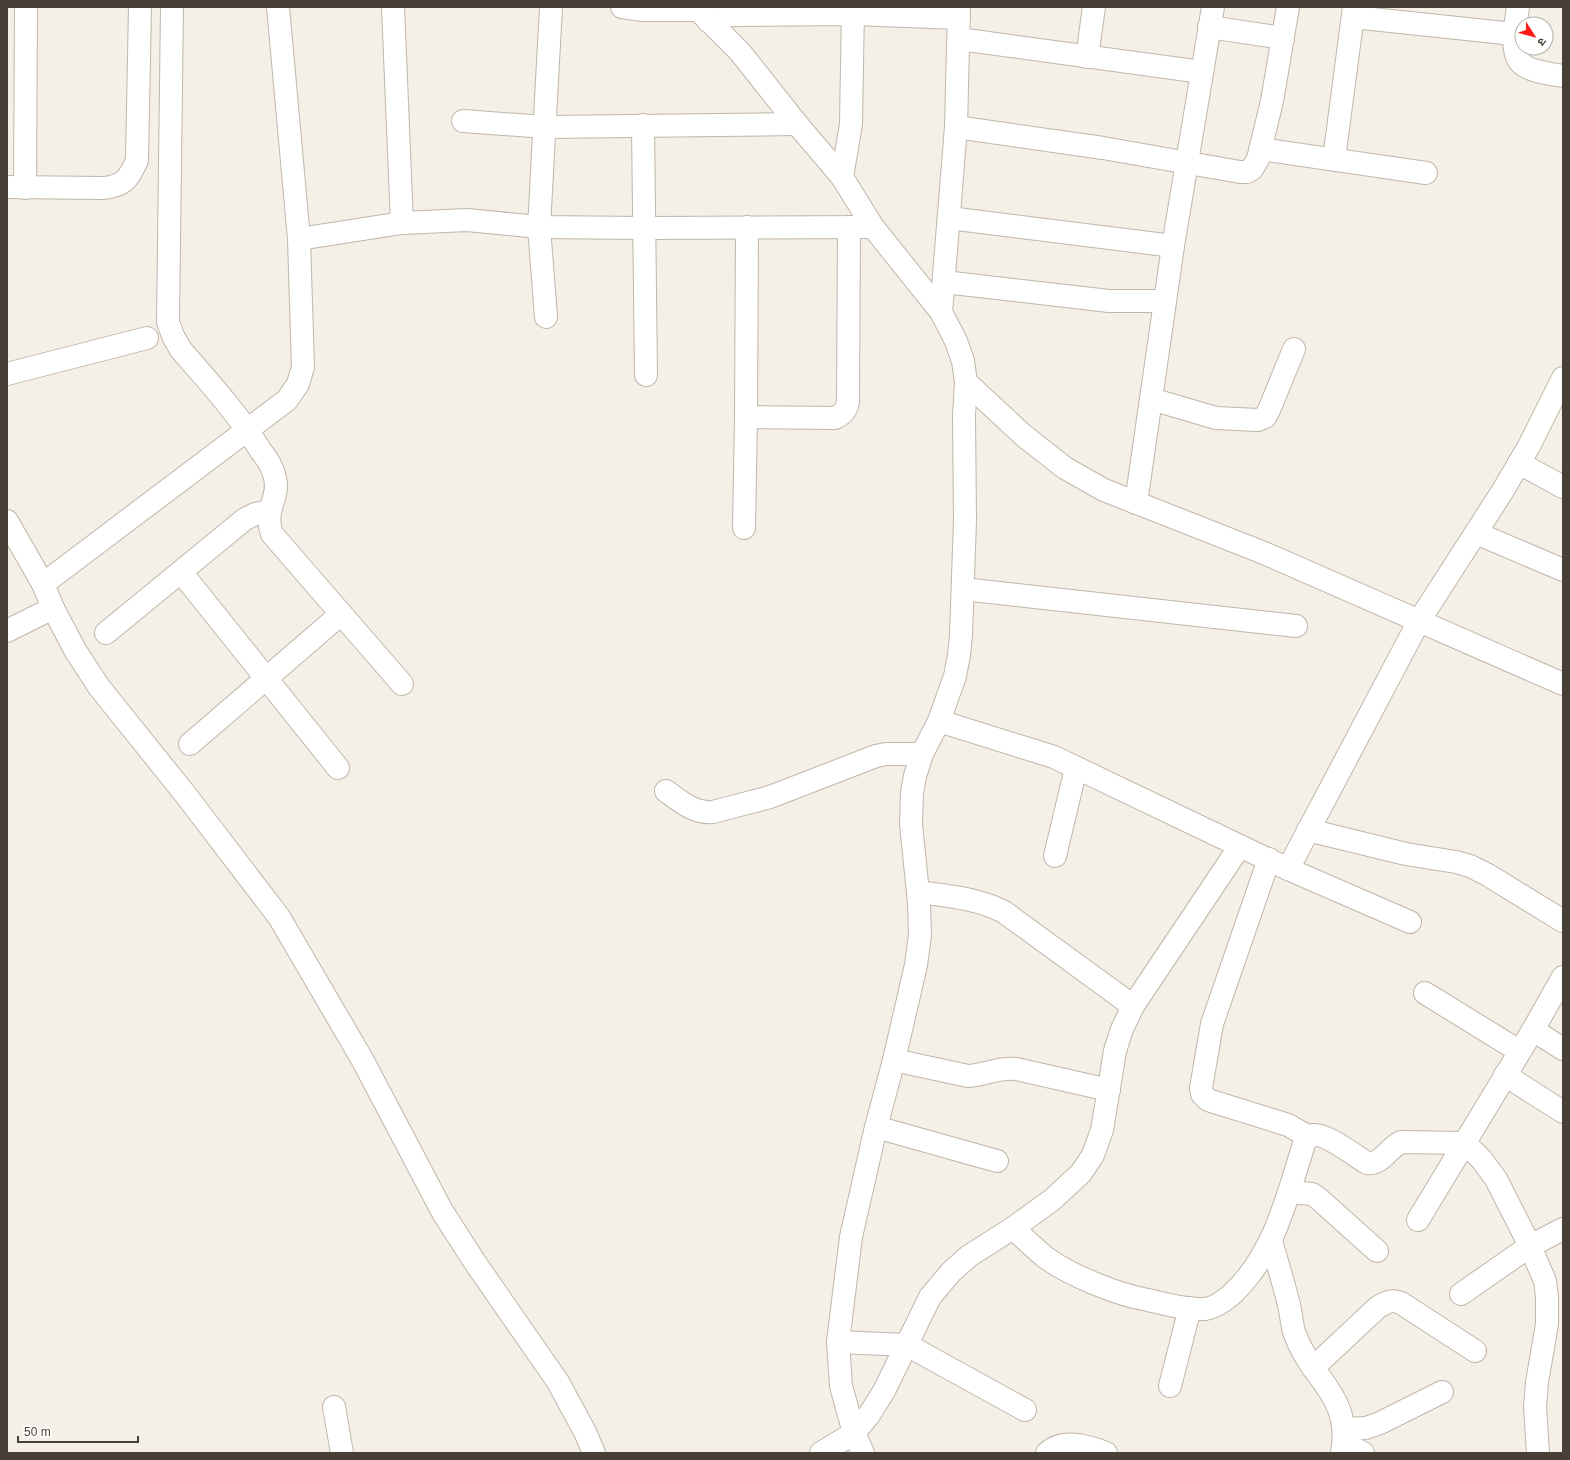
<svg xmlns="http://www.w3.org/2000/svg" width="1570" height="1460" font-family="Arial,'Noto Sans Devanagari',sans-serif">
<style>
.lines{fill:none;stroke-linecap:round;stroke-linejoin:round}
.minor-casing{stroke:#c1b6a9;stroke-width:24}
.minor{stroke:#fff;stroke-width:22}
</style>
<rect width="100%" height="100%" fill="#f4efe7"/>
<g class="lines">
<!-- minor casing -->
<g class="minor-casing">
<g id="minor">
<path d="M172,7L168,322L173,336L181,350C209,382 238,414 261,451C267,459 273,467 275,478C280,499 263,509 272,534L402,684"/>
<path d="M393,7L402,223"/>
<path d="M622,7L643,10H698"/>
<path d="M695,7L740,52L797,124L842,177L873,227L941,312L956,341L963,361L966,382L964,416L965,520L961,635L959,655L955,676L939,721L922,754L915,776L912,793L911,824L919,903L920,935L916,965L894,1060L876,1127L851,1237L838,1342L841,1386L854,1433L863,1453"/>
<path d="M1518,7C1516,22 1509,53 1522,64C1531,72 1551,74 1563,76"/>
<path d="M1353,17L1514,34"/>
<path d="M708,21L731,15L853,14L959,18"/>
<path d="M1209,27L1283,38"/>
<path d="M959,39L1202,72"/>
<path d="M1087,57L1094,7"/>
<path d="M463,121L545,127L797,124"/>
<path d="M643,125L646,375"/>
<path d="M956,127L1103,148L1240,172H1247L1252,169L1258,159L1272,101L1288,7"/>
<path d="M1260,149L1426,173"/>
<path d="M1334,159L1354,7"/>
<path d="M842,177L851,124L853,7"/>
<path d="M7,187L103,188C124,186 129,179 137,160L140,7"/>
<path d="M25,188L26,7"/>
<path d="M949,218L1173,246"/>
<path d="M299,239L402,223L467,220L539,227L644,228L873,227"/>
<path d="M944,282L1109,301H1165"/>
<path d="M941,312L956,127L959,7"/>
<path d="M546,317L539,227L551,7"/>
<path d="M7,374L147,338"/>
<path d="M966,382L1023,435L1065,468L1104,490L1264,553L1563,684"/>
<path d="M1151,399L1216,418L1258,420L1265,417L1269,410L1294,349"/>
<path d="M746,417L835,418C843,414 846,411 848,402L849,227"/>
<path d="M1519,463L1563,487"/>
<path d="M1136,503L1173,246L1213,7"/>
<path d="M7,521L43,584L53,608L75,650L99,687L185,794L279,917L362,1059L442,1211L474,1261L558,1382L585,1432L594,1453"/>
<path d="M744,528L746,417L747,227"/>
<path d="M1476,533L1563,570"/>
<path d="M181,572L338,768"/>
<path d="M43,584L287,400L298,384L303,367L299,239L278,7"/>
<path d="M963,589L1296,626"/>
<path d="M7,631L53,608"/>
<path d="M106,633L245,519L255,514L269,511"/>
<path d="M939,721L1054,757L1288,869L1410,922"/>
<path d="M190,744L341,614"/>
<path d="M666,791C680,801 694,814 713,812L770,797L876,756L886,754H922"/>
<path d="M1308,830L1406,854L1456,862L1470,866L1488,875L1563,921"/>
<path d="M1055,856L1076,768"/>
<path d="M1269,859L1212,1024L1201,1088L1202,1094L1208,1100L1288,1125L1309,1137"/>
<path d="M1288,869L1419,621L1502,492L1529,446L1563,378"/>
<path d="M918,892C947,896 977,898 1004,912L1133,1006"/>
<path d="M1425,993L1519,1051"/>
<path d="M1533,1030L1563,1049"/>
<path d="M894,1060L968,1076C985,1075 999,1067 1016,1069L1109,1090"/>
<path d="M1505,1075L1563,1112"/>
<path d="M876,1127L997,1161"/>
<path d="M1289,1192L1312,1194L1319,1199L1377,1251"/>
<path d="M1418,1220L1533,1030L1563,977"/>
<path d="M1013,1228C1024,1238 1034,1248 1045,1257C1069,1275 1118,1295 1148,1300C1166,1304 1186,1310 1205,1309C1215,1308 1224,1301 1231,1295C1274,1256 1287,1197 1304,1144C1306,1140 1308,1136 1313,1135C1326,1133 1355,1156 1367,1163C1382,1165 1388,1148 1401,1142L1465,1143L1482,1160L1496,1179L1530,1246L1545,1281L1547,1297V1324L1537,1382L1535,1407L1538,1453"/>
<path d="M1271,1241C1277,1262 1284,1284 1289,1305C1291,1314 1292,1324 1294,1332C1311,1381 1352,1394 1342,1453"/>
<path d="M1461,1294L1530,1246L1563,1229"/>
<path d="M838,1342L907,1345L1025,1410"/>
<path d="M1313,1368L1378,1307C1387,1302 1391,1299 1401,1303L1475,1351"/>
<path d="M1170,1386L1190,1308"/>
<path d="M334,1407L342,1453"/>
<path d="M1345,1429L1366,1428L1380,1423L1442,1392"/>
<path d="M1344,1443L1363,1453"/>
<path d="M821,1453L854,1433L869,1415L884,1391L930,1297L951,1272L969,1256L1013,1228L1052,1200L1081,1173L1093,1155L1102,1130L1115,1051L1122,1029L1133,1006L1240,846"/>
<path d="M1047,1453C1062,1438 1089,1446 1106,1453"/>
</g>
</g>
<!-- minor -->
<use href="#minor" class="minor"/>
</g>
<!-- border -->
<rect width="1570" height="1460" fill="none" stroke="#483f36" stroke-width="16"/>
<!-- north arrow -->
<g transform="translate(1534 36) rotate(126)"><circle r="19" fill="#ffffff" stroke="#b6b2af"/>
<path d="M0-3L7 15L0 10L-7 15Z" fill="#ff1b14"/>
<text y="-6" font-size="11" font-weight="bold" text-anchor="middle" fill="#483f36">उ</text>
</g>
<!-- scale -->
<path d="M18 1436v6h120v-6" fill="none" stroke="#483f36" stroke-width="2"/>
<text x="24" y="1436" font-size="12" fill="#483f36" stroke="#ffffff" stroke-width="3" paint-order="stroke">50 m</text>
</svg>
